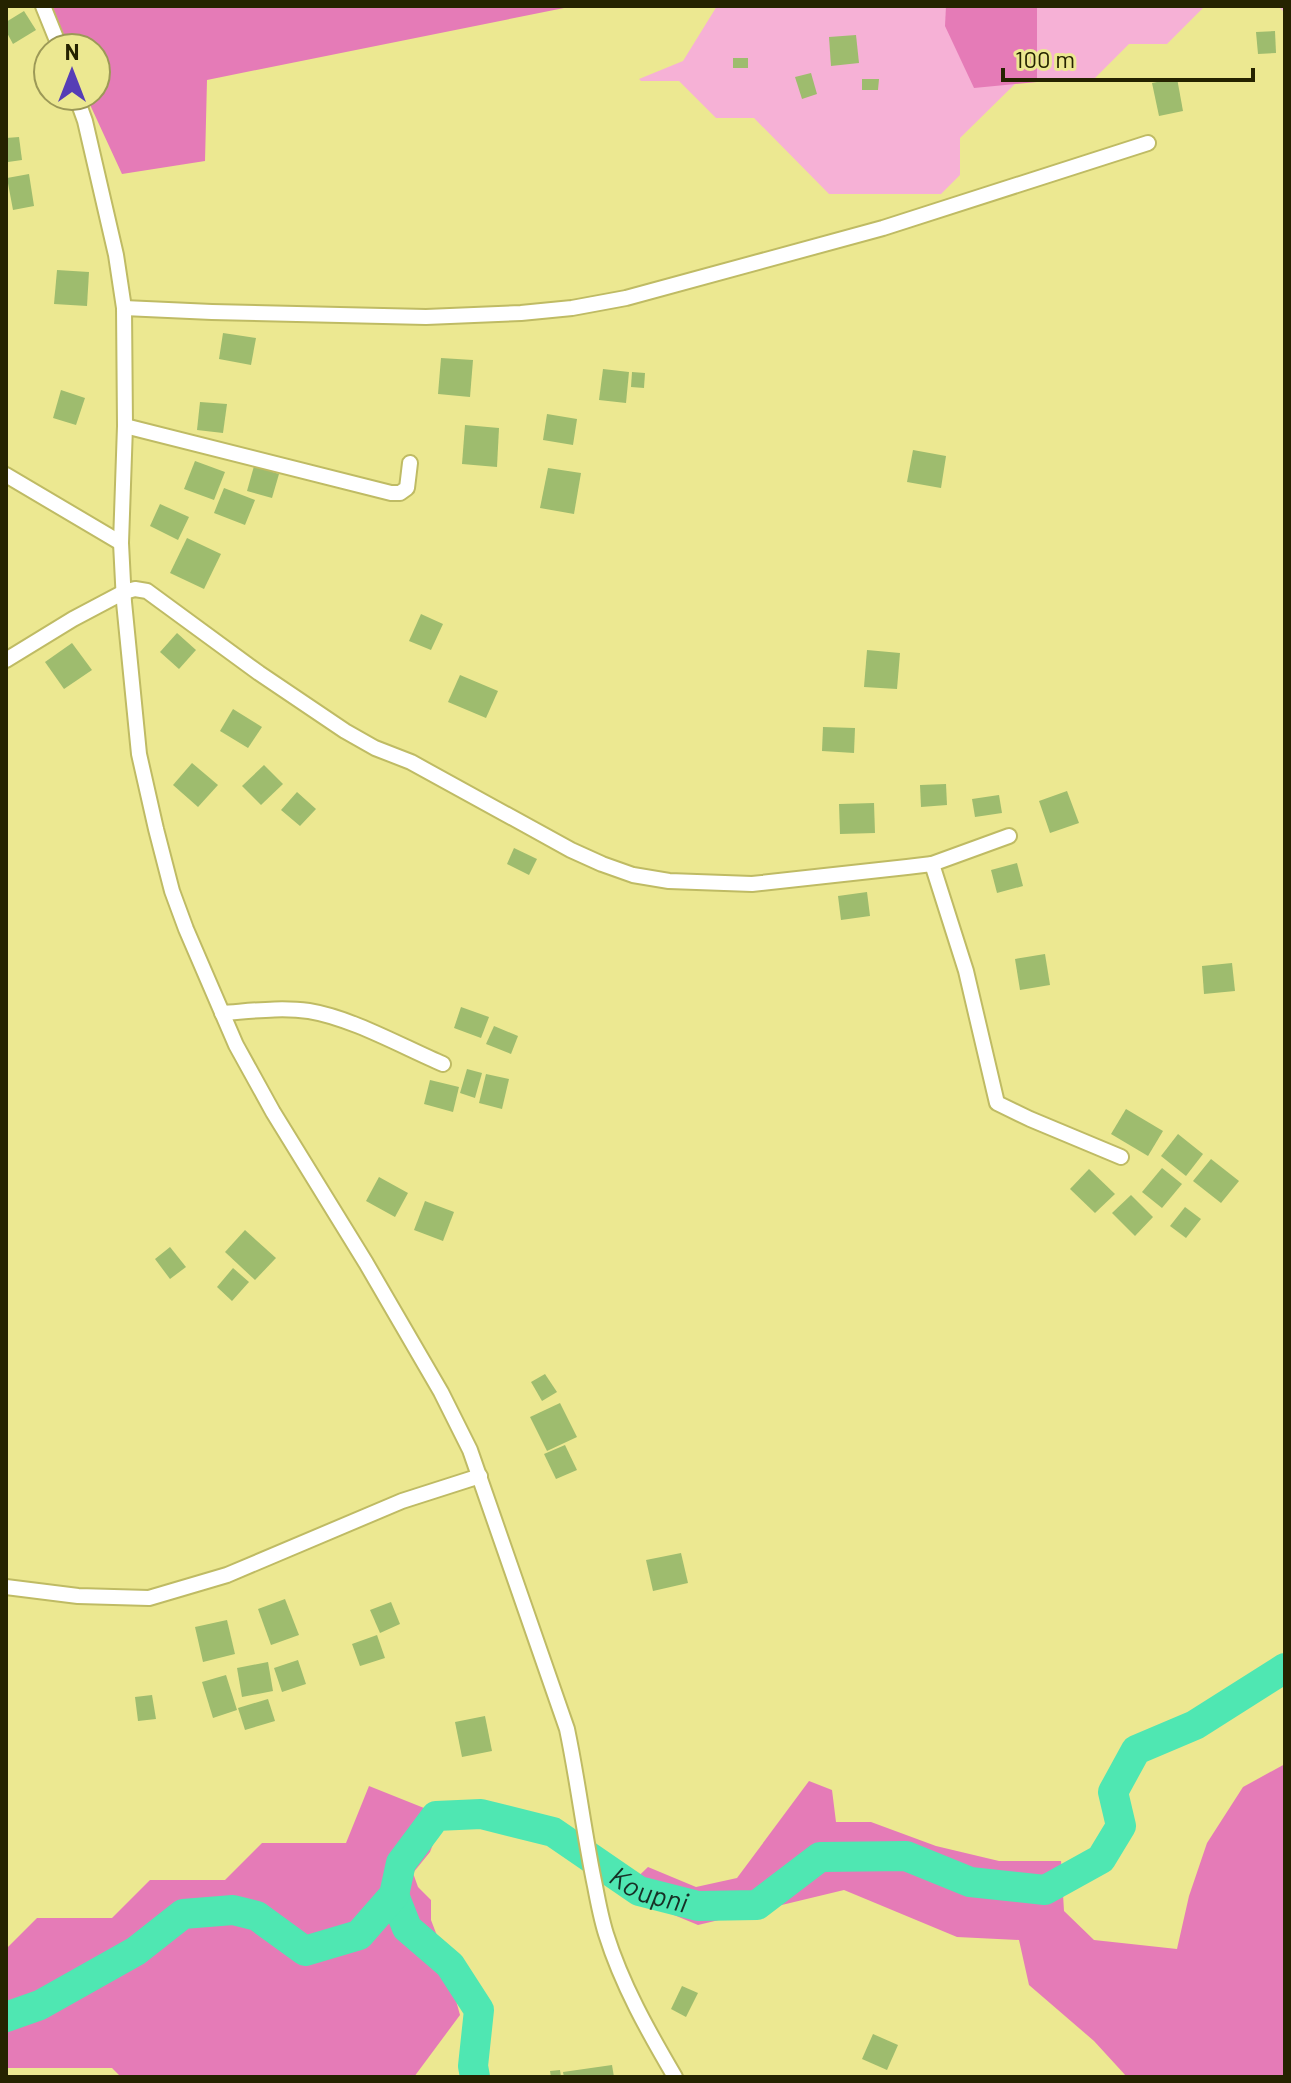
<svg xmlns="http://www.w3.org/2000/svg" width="1291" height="2083" font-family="Barlow,sans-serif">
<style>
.green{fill:#f6b1d6}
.forest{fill:#e57bb7}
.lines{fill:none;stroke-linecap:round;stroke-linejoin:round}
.river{stroke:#4fe7b2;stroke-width:30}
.building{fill:#9ebc6e}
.street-casing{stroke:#bfbb64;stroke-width:18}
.street{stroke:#fff;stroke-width:14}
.labels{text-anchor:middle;stroke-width:8;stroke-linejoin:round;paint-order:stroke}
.water-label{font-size:28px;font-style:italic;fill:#173026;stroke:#ece891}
</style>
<rect width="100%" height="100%" fill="#ece891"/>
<!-- green -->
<path class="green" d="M717,6H1285V13L1279,7H1204L1167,44H1129L1091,82H1017L960,138V175L941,194H829L754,118H716L679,81H641L639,79L683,61Z"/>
<!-- forest -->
<g class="forest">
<path d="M46,6H574L207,80L205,161L122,174L86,96H96V48H65Z"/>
<path d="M946,6H1037V82L974,88L945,26Z"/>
<path d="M1285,1764V2077H1127L1094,2041L1029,1985L1019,1940L957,1937L844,1890L698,1925L621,1893L648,1867L696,1887L737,1878L809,1781L832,1790L836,1822H871L936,1846L999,1861H1061L1064,1911L1094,1940L1177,1949L1189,1896L1207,1843L1243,1787Z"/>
<path d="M369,1786L444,1816L430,1852L413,1873L418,1887L431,1900V1920L441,1946L460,2015L414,2077H121L112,2068H6V1949L37,1918H112L150,1880H225L262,1843H346Z"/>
</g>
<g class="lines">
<!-- river -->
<g class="river">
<path d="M394,1895L407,1928L450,1965L479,2010L473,2066L475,2077"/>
<path id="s1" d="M6,2017L40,2005L136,1951L183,1914L233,1910L257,1916L305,1951L359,1935L394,1895L401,1863L436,1816L481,1814L553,1832L639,1891L698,1906L757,1905L820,1857L906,1856L970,1882L1045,1890L1101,1859L1121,1826L1113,1792L1136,1750L1195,1725L1285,1668"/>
</g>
</g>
<!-- building -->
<g class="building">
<path d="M24,11L36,30L13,44L6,31V22Z"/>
<path d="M1275,31L1276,53L1258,54L1256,32Z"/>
<path d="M856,35L859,63L831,66L829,37Z"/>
<rect x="733" y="58" width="15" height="10"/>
<path d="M811,73L817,94L802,99L795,77Z"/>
<path d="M1177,78L1183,111L1159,116L1152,83Z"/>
<path d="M862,79H879L878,90H862Z"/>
<path d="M19,137L22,160L8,162L6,138Z"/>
<path d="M29,174L34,206L13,210L7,178Z"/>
<path d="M57,270L89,272L87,306L54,304Z"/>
<path d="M223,333L256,338L251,365L219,359Z"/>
<path d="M441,358L473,360L470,397L438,394Z"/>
<path d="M603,369L629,372L626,403L599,400Z"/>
<path d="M632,372L645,373L644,388L631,387Z"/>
<path d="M61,390L85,398L76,425L53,418Z"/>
<path d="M200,402L227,404L223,433L197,430Z"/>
<path d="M547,414L577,419L573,445L543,440Z"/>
<path d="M465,425L499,428L497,467L462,464Z"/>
<path d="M913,450L946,456L941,488L907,482Z"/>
<path d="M195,461L225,472L214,500L184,489Z"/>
<path d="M254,466L279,474L272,498L247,491Z"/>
<path d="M548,468L581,473L574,514L540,508Z"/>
<path d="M224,488L255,500L245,525L214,513Z"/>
<path d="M160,504L189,517L178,540L150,526Z"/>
<path d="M187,538L221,554L204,589L170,573Z"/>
<path d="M421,614L443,624L431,650L409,641Z"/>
<path d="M177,633L196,650L179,669L160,652Z"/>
<path d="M72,643L92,670L64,689L45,662Z"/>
<path d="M867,650L900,653L897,689L864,687Z"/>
<path d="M460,675L498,691L486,718L448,702Z"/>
<path d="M233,709L262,727L248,748L220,731Z"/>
<path d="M823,727L855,728L854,753L822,751Z"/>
<path d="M192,763L218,785L198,807L173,785Z"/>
<path d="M264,765L283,784L261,805L242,786Z"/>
<path d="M946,784L947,805L921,807L920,785Z"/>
<path d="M1067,791L1079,823L1050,833L1039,801Z"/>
<path d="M297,792L316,809L300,826L281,810Z"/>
<path d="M999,795L1002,813L975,817L972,799Z"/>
<path d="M874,803L875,833L840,834L839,804Z"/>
<path d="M514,848L537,859L529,875L507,864Z"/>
<path d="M1017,863L1023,886L997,893L991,870Z"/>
<path d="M867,892L870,916L841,920L838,896Z"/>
<path d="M1045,954L1050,985L1020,990L1015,959Z"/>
<path d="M1232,963L1235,991L1204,994L1202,966Z"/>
<path d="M461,1007L489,1017L481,1038L454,1028Z"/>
<path d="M494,1026L518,1036L511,1054L486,1044Z"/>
<path d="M467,1069L482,1073L475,1098L460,1093Z"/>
<path d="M486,1074L509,1079L502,1109L479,1103Z"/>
<path d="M430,1080L459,1087L453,1112L424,1104Z"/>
<path d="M1126,1109L1163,1131L1148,1156L1111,1134Z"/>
<path d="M1178,1134L1203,1154L1186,1176L1161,1156Z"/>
<path d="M1211,1159L1239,1181L1221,1203L1193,1181Z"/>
<path d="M1162,1168L1182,1184L1162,1208L1142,1192Z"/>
<path d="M1089,1169L1115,1194L1095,1213L1070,1189Z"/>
<path d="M379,1177L408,1193L395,1217L366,1201Z"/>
<path d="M1131,1195L1153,1217L1135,1236L1112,1213Z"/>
<path d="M425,1201L454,1212L443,1241L414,1230Z"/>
<path d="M1185,1207L1201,1219L1186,1238L1170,1226Z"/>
<path d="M245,1230L276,1258L255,1280L225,1252Z"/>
<path d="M170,1247L186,1267L170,1279L155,1259Z"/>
<path d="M233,1268L249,1282L232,1301L217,1287Z"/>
<path d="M545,1374L557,1392L542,1401L531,1382Z"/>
<path d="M560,1403L577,1437L547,1451L530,1417Z"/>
<path d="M565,1445L577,1470L556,1479L544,1454Z"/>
<path d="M681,1553L688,1583L653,1591L646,1560Z"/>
<path d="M285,1599L299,1635L271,1645L258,1609Z"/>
<path d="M391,1602L400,1624L380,1633L370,1610Z"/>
<path d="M227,1620L235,1654L203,1662L195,1627Z"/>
<path d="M377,1635L385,1658L360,1666L352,1644Z"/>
<path d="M298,1660L306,1684L282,1692L274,1668Z"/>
<path d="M268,1662L273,1691L242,1697L237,1668Z"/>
<path d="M226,1675L237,1710L213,1718L202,1682Z"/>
<path d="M152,1695L156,1719L138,1721L135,1697Z"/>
<path d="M268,1699L275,1721L245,1730L238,1708Z"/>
<path d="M485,1716L492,1751L462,1757L455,1722Z"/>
<path d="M682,1986L698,1993L686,2017L671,2009Z"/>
<path d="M873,2034L898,2045L887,2070L862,2059Z"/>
<path d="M612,2065L614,2077H564L563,2072Z"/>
<path d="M560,2070L561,2077H551L550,2071Z"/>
</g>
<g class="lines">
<!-- street casing -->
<g class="street-casing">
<g id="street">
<path d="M43,6L60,48"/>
<path d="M76,96L85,121L116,255L124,308L125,426L121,543L124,602L139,754L156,829L172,891L186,929L236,1045L273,1112L366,1263L441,1392L470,1450L567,1729C578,1781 584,1834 595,1886C598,1902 601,1918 606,1934C622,1985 648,2031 675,2077"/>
<path d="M124,308L212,312L426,317L521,313L572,308L626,298L883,228L1148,143"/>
<path d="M125,426L391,493H400L407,488L410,463"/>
<path d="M6,475L121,543"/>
<path d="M6,660L73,619L124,592L135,589L147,591L259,673L345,731L375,748L411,762L571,850L602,864L633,875L669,881L752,884L907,867L932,864L1009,836"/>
<path d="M932,864L966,971L997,1103L1030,1119L1121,1157"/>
<path d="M222,1013C251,1011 281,1007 309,1011C352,1018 403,1047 443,1064"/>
<path d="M6,1587L78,1596L149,1598L227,1575L402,1501L480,1476"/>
</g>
</g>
<!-- street -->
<use href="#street" class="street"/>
</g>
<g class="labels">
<!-- water labels -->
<g class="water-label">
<text dy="10" stroke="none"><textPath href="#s1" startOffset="774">Koupni</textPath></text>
</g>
</g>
<!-- border -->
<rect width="1291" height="2083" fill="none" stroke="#252300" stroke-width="16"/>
<!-- north arrow -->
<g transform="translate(72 72)"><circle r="38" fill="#ece891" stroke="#9c9957" stroke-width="2"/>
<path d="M0-6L14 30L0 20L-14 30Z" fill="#563eb6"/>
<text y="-12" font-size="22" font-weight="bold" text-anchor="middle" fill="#252300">N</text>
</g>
<!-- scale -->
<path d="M1003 68v12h250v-12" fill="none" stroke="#252300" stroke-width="4"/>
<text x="1015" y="68" font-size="24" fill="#252300" stroke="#ece891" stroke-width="6" paint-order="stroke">100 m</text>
</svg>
